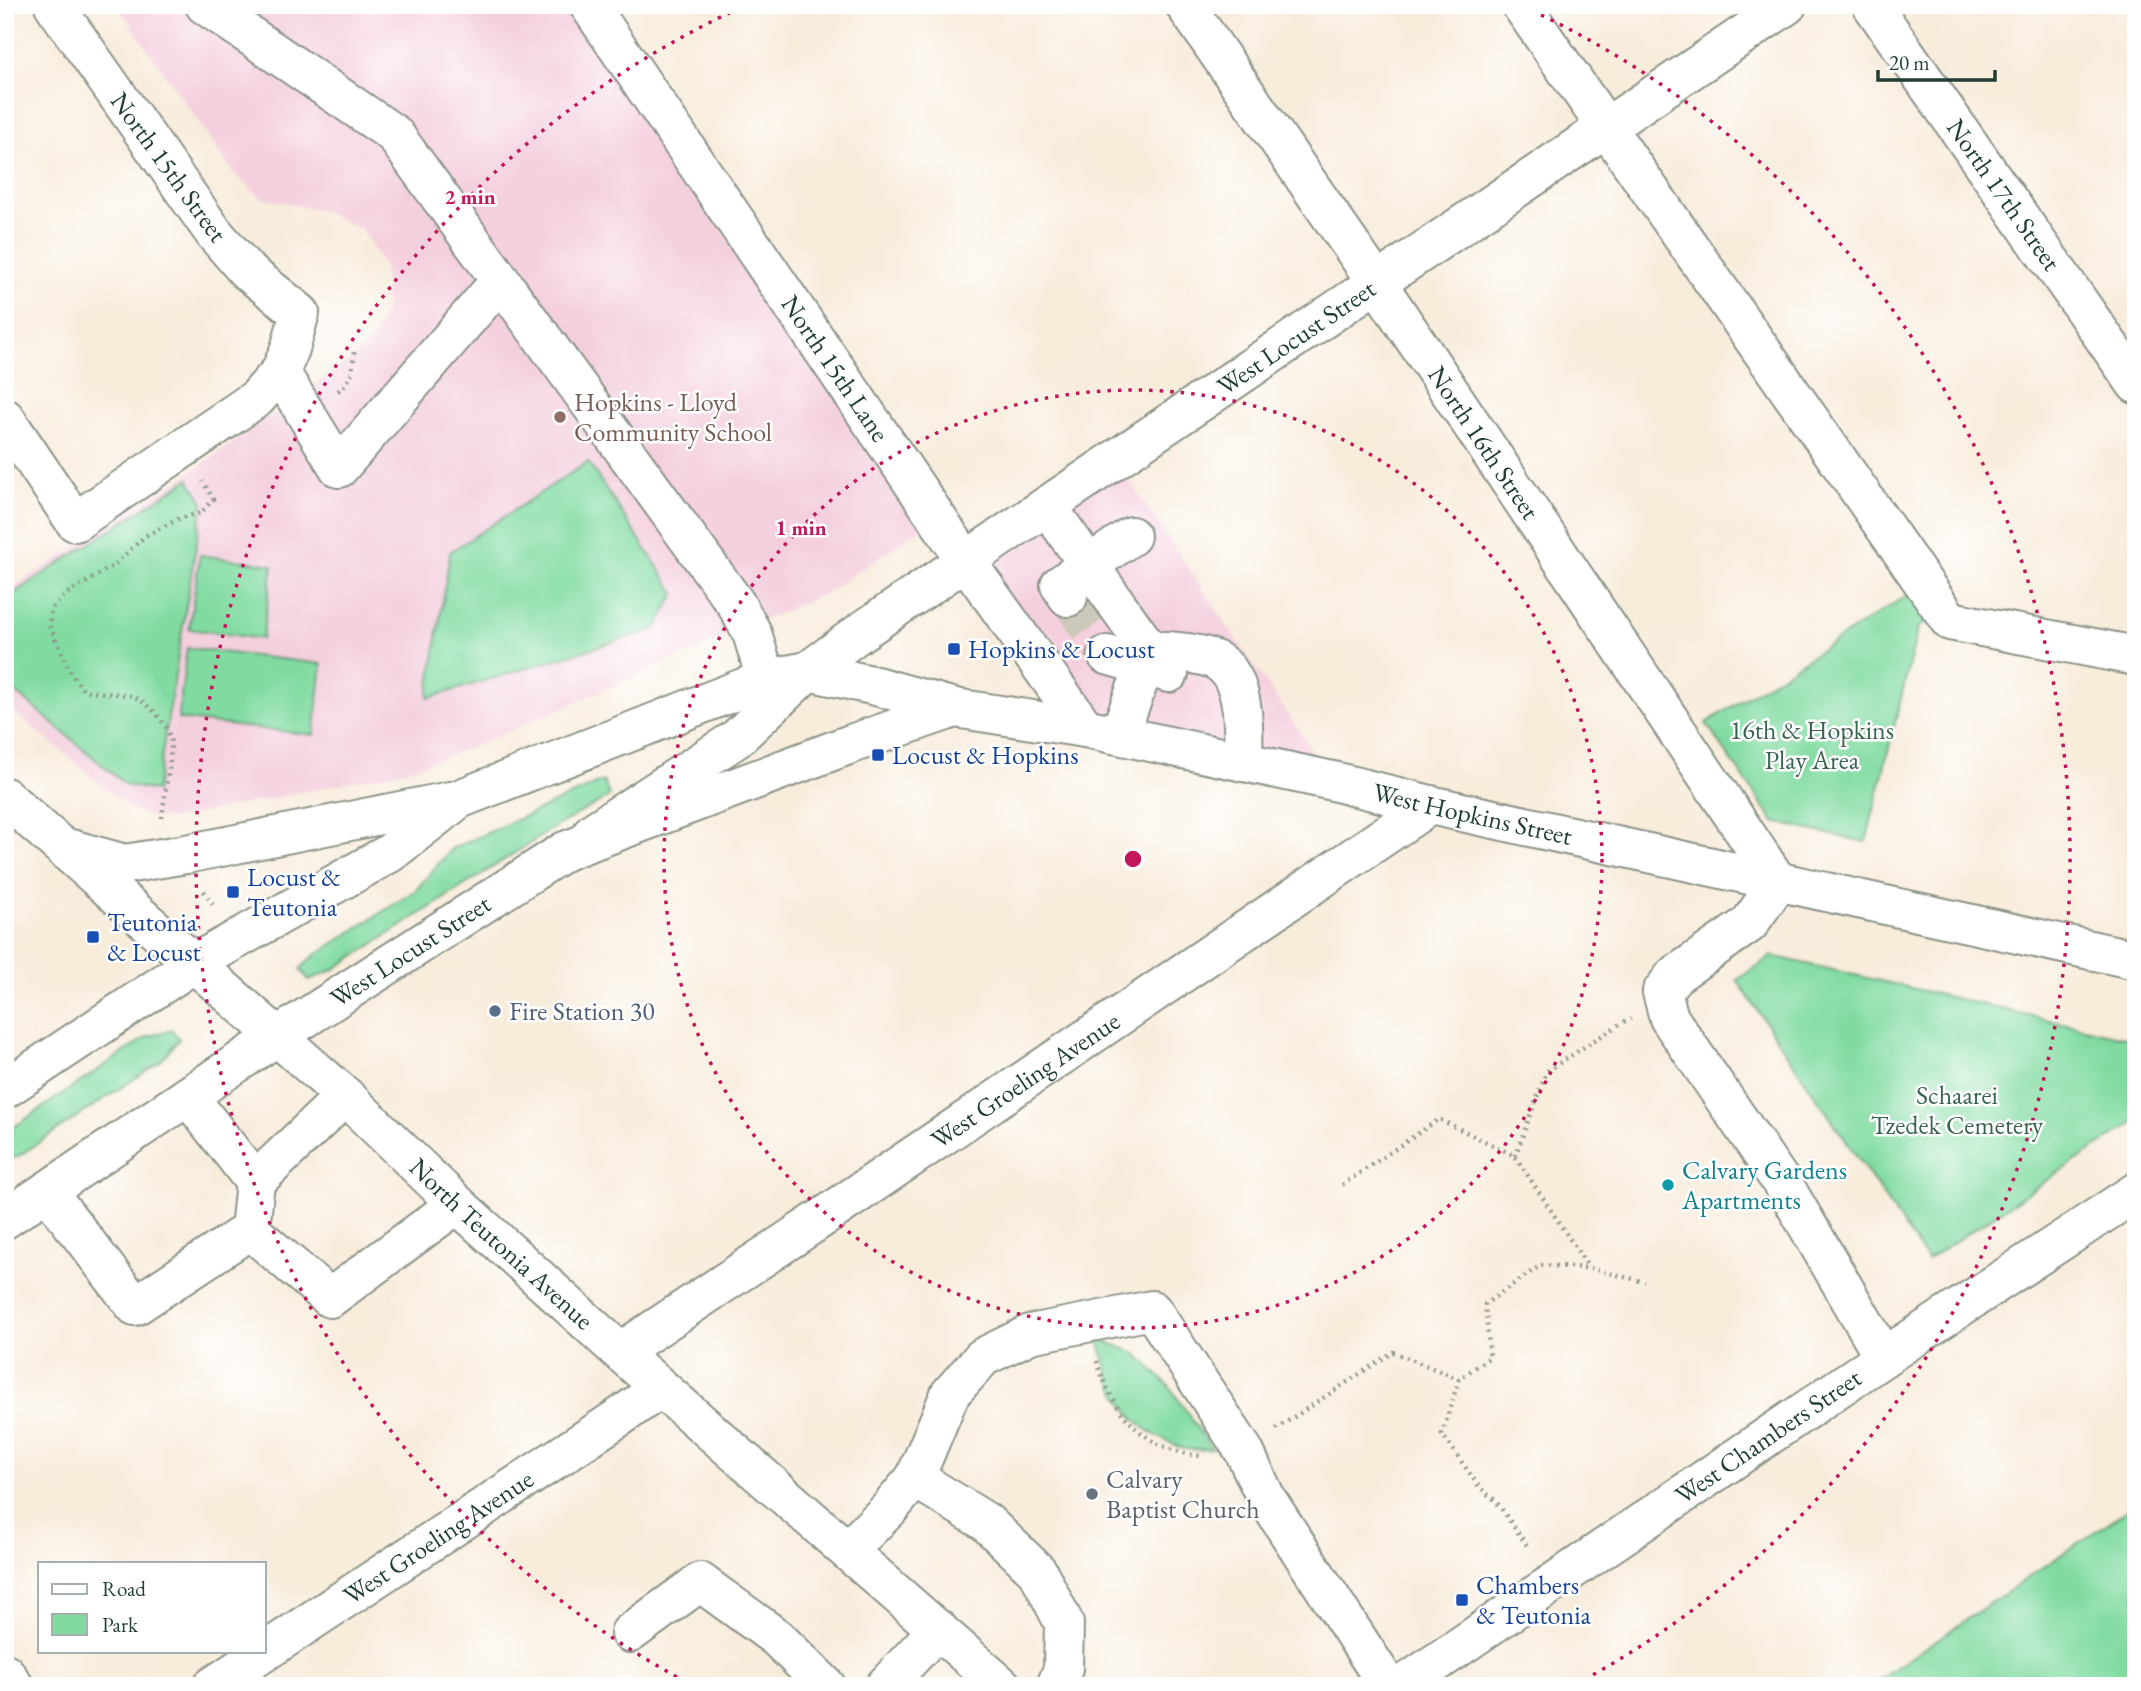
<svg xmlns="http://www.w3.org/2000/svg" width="2141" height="1691" font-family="'EB Garamond',serif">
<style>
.built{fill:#f4cfde}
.green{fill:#81dba1;stroke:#508c6a;stroke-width:2}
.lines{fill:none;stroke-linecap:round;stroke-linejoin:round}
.minor-tunnel{stroke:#cdc9ba;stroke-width:38;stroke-dasharray:38 19;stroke-linecap:butt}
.minor-casing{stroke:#8c9488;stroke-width:42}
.major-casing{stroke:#8c9488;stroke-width:42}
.path{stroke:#8c9488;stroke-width:4.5;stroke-dasharray:2 5;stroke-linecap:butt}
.minor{stroke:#fff;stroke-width:38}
.major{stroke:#fff;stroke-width:38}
.ring{fill:none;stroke:#c2185b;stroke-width:3.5;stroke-dasharray:3.5 7}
.education-dot{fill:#8d6e63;stroke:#fff;stroke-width:2.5}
.transit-dot{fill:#1a4fb4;stroke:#fff;stroke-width:2.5}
.service-dot{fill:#5c6f8a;stroke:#fff;stroke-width:2.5}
.culture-dot{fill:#0f9aa8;stroke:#fff;stroke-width:2.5}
.worship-dot{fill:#6b7280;stroke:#fff;stroke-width:2.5}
.labels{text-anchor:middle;stroke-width:5;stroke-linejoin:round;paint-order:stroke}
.street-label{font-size:26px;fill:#1f3d34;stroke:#fff}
.education-label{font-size:26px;fill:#785e54;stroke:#fff;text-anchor:start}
.transit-label{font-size:26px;fill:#164399;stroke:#fff;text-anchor:start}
.park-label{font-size:26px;fill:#38644f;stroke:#fff}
.service-label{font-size:26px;fill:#4e5e75;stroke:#fff;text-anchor:start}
.culture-label{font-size:26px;fill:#0d838f;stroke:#fff;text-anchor:start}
.worship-label{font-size:26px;fill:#5b616d;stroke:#fff;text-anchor:start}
.centre{fill:#c2185b;stroke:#fff;stroke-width:3.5}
.ring-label{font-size:21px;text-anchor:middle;font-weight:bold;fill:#c2185b;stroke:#fff;stroke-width:5;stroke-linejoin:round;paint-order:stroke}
</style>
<rect width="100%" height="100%" fill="#fff"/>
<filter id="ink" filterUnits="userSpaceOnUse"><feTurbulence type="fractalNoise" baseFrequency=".0143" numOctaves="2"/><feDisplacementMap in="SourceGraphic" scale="14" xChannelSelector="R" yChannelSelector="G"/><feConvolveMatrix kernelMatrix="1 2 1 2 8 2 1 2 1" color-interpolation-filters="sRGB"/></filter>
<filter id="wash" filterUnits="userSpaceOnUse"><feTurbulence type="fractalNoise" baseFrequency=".00686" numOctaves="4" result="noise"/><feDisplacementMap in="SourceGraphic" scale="28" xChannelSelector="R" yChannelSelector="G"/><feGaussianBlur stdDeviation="1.57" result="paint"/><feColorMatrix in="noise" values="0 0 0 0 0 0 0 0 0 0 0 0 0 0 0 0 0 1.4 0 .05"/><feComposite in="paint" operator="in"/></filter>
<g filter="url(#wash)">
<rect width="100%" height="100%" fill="#f8ecdb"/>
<!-- built -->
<g class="built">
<path d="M117,5H564L927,525L824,594L475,746L407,770L174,819L150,817L131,809L5,704V592L181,479L356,355L375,336L386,308L384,266L362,230L321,210L262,198L236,176Z"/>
<path d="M1115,460L1333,781L1085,728L966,561Z"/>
</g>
<!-- green -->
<g class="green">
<path d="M588,462L675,593L656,629L428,698L450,552Z"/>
<path d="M189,479L203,502L156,791L126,785L5,683V599Z"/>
<path d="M200,555L273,565L262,639L189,629Z"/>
<path d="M1920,587L1939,613L1918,628L1866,842L1774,822L1706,723Z"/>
<path d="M187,648L322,664L314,735L178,719Z"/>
<path d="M603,781L610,796L555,827L333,970L309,980L300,969L314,956L416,890L451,849Z"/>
<path d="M1772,956L2136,1040V1121L1927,1260L1737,980Z"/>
<path d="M172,1030L179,1039L161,1061L17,1157L5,1159V1133L147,1037Z"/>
<path d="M1099,1339L1136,1353L1169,1386L1212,1449C1204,1449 1194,1450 1185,1449C1178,1448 1171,1443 1165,1440C1123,1422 1108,1380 1099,1339Z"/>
<path d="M2136,1504V1686H1869Z"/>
</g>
</g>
<g filter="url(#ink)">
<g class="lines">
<!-- minor-tunnel -->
<path class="minor-tunnel" d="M1068,597L1107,655"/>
<!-- minor casing -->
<g class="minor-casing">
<g id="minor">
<path d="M205,5L394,134L736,604L752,633L766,679"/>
<path id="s1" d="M589,5L966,561L1085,728"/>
<path id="s2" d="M1185,5L1377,283L1778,882L1749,924L1674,976L1662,992L1669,1018L1788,1192L1884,1357"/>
<path d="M1521,5L1950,621L2136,656"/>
<path id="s3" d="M1872,5L2136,384"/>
<path d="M280,372L339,468L500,281"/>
<path d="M5,418L75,522L257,398L280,372L290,349L300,313L246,270L214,233L54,5"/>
<path d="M1047,506L1150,651L1119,735"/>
<path d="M1068,597L1060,585L1131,536"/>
<path d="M1150,651C1167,650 1206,653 1220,663C1246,681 1244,734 1243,762"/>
<path d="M1107,655L1169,673"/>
<path id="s4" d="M593,832L736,739L808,671L862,631L1787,5"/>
<path d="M188,1096L255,1182"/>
<path d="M345,1096L255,1182L250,1230L330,1298L457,1204"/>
<path d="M47,1191L135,1306L250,1230"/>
<path id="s5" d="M620,1352L825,1216L1430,805"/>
<path d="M915,1478L986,1522L1038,1572L1064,1623L1063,1669L1056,1686"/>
<path d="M848,1550L889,1509L915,1478L950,1394L983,1357L1030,1334L1152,1310L1244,1451L1266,1498L1388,1686"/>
<path d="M630,1633L700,1582L777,1638L826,1686"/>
<path d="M5,1673L14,1686"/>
<path id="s6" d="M213,1686L621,1416L661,1388"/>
<path d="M885,1686L938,1629"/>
<path id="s7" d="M1402,1686L1884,1357L2136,1192"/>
</g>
</g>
<!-- major casing -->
<g class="major-casing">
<g id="major">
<path id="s8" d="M5,797L345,1096L457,1204L620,1352L1002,1686"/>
<path d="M71,849L125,864L186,854L450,801"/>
<path id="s9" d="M5,1089L193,964L390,853L459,799L766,679L808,671L876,686L955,708L1085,728L1333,781L1430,805L2136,960"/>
<path id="s10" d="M5,1219L276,1037L565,851L851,744L955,708"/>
</g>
</g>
<!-- path -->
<g class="path">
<path d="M338,391C353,381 354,365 354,348"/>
<path d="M162,818C164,794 171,767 171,743C171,727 146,699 131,696C115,693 98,693 83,690L72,675L49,625L51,609L68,593L113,566L145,536L180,518L201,513L213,499L203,481"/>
<path d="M204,891L213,905"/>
<path d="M1515,1156L1547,1071L1623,1022L1631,1019"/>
<path d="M1342,1185L1439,1119L1515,1156L1589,1268"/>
<path d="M1097,1361C1099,1370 1103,1378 1107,1387C1125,1428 1157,1451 1201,1456"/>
<path d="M1459,1379L1442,1434L1480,1488L1496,1501L1528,1547"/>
<path d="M1276,1429L1393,1352L1459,1379L1490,1357L1485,1304L1541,1265L1589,1268L1645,1282"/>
</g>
<!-- minor -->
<use href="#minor" class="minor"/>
<!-- major -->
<use href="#major" class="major"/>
</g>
</g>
<!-- distance rings -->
<g class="ring">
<circle cx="1133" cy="859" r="469"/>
<path d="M686 1682A937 937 0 0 1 744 6M1522 6A937 937 0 0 1 1580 1682"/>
</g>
<!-- markers -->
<circle class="education-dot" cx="560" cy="417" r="7"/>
<g class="transit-dot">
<rect x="947" y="642" width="14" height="14" rx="3.5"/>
<rect x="871" y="748" width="14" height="14" rx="3.5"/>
<rect x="226" y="885" width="14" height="14" rx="3.5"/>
<rect x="86" y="930" width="14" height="14" rx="3.5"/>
<rect x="1455" y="1593" width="14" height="14" rx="3.5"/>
</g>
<circle class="service-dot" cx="495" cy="1011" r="7"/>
<circle class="culture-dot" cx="1668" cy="1185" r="7"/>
<circle class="worship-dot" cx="1092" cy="1494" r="7"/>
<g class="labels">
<!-- street labels -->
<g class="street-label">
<text transform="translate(169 167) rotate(54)" y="9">North 15th Street</text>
<text dy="9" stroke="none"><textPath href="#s3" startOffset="231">North 17th Street</textPath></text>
<text dy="9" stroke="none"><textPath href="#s4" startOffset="861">West Locust Street</textPath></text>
<text dy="9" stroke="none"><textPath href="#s1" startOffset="439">North 15th Lane</textPath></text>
<text dy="9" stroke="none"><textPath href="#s2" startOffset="530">North 16th Street</textPath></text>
<text dy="9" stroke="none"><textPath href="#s9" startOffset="1592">West Hopkins Street</textPath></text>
<text dy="9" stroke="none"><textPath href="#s10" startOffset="486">West Locust Street</textPath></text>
<text dy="9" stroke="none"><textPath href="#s5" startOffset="488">West Groeling Avenue</textPath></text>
<text dy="9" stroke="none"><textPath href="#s8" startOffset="668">North Teutonia Avenue</textPath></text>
<text dy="9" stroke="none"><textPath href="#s7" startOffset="443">West Chambers Street</textPath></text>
<text dy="9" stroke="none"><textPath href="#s6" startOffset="270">West Groeling Avenue</textPath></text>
</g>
<!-- education labels -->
<g class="education-label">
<text x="574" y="411">Hopkins - Lloyd<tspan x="574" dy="30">Community School</tspan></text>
</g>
<!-- transit labels -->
<g class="transit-label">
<text x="968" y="658">Hopkins &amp; Locust</text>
<text x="892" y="764">Locust &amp; Hopkins</text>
<text x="247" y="886">Locust &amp;<tspan x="247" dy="30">Teutonia</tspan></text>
<text x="107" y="931">Teutonia<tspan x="107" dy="30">&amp; Locust</tspan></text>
<text x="1476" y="1594">Chambers<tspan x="1476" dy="30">&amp; Teutonia</tspan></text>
</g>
<!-- park labels -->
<g class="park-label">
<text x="1812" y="739">16th &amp; Hopkins<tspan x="1812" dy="30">Play Area</tspan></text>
<text x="1957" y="1104">Schaarei<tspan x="1957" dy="30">Tzedek Cemetery</tspan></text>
</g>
<!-- service labels -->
<g class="service-label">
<text x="509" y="1020">Fire Station 30</text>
</g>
<!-- culture labels -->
<g class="culture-label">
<text x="1682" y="1179">Calvary Gardens<tspan x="1682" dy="30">Apartments</tspan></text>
</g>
<!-- worship labels -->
<g class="worship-label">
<text x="1106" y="1488">Calvary<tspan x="1106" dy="30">Baptist Church</tspan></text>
</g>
</g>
<circle cx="1133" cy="859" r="10" class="centre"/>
<g class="ring-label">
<text x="470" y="204">2 min</text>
<text x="801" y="535">1 min</text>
</g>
<!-- margin -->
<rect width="2141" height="1691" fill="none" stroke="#fff" stroke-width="28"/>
<!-- legend -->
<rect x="38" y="1562" width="228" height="91" fill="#ffffff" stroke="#a5b1ae" stroke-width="2"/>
<rect x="52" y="1584" width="35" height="10" fill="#ffffff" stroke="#a5b1ae" stroke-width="2"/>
<text x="102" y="1596" font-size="21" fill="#1f3d34">Road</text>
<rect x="52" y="1614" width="35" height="21" fill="#81dba1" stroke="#a5b1ae" stroke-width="2"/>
<text x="102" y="1632" font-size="21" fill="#1f3d34">Park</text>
<!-- scale -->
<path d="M1878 70v10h117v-10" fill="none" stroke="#1f3d34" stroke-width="3.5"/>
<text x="1889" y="70" font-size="21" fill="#1f3d34" stroke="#ffffff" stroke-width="5" paint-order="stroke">20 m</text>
</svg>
